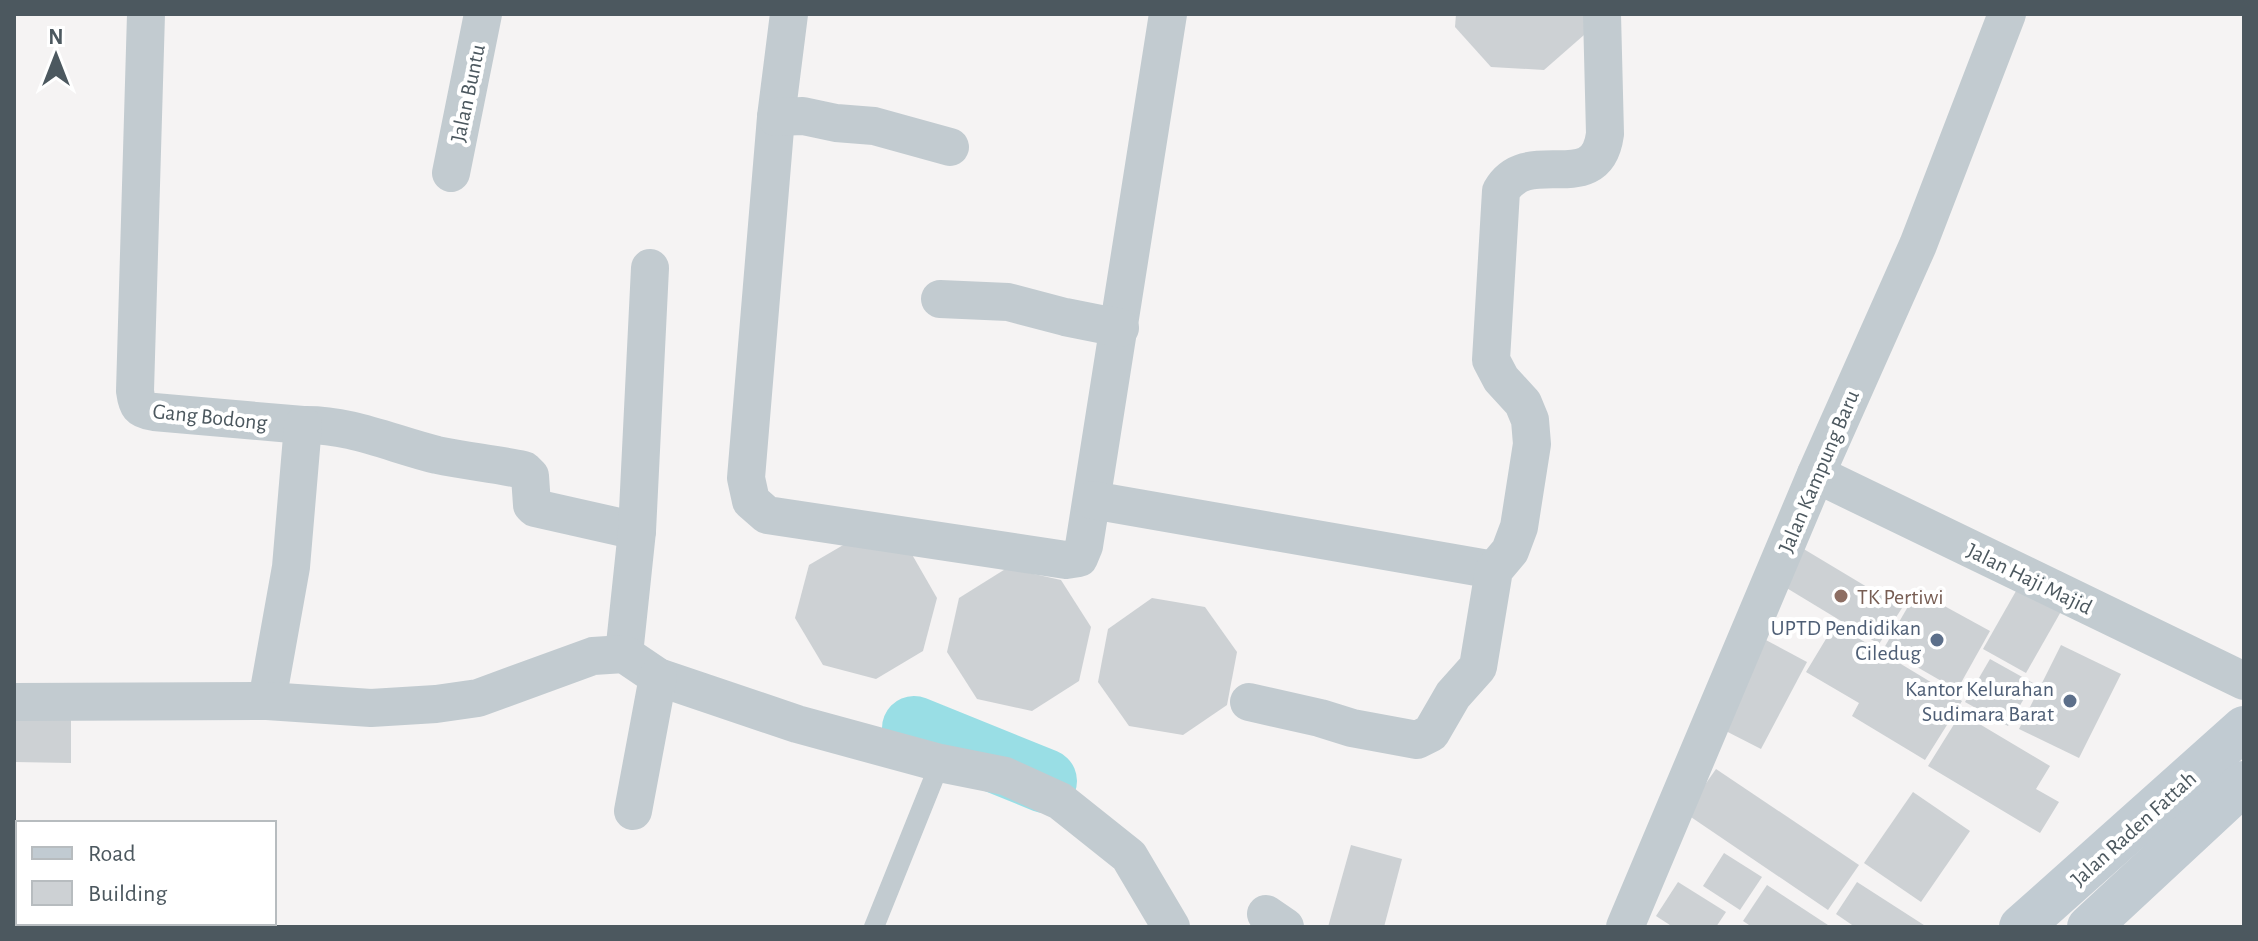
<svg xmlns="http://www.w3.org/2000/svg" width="2258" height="941" font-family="'Alegreya Sans',sans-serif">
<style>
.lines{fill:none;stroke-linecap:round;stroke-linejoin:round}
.river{stroke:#99dee5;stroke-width:64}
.building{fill:#cdd1d4}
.service{stroke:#c2cbd0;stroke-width:20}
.minor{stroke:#c2cbd0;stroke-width:38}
.secondary{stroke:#c1cbd2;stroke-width:44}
.education-dot{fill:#8d6e63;stroke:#fff;stroke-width:3}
.service-dot{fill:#5c6f8a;stroke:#fff;stroke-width:3}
.labels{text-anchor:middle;stroke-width:8;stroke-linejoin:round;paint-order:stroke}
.street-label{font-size:22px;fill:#4c585f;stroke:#fff}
.education-label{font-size:22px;fill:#785e54;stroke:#fff;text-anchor:start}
.service-label{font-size:22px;fill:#4e5e75;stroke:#fff;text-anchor:end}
</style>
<rect width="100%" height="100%" fill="#f5f3f3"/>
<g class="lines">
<!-- river -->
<path class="river" d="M914,728L1045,781"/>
</g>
<!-- building -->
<g class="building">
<path d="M1456,14H1586L1584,35L1544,70L1491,67L1455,27Z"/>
<path d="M857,537L910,551L937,598L923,651L876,679L823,665L795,618L809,565Z"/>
<path d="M1802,548L1902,608L1879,644L1780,584Z"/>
<path d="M1007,568L1061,580L1091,627L1079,681L1032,711L977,699L947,652L959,598Z"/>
<path d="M2020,584L2063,608L2026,673L1983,649Z"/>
<path d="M1917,591L1990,631L1957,690L1884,648Z"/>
<path d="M1152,598L1205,607L1237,652L1227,705L1183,735L1129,726L1098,682L1108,629Z"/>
<path d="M1835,624L1962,701L1925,760L1852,716L1859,703L1806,672Z"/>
<path d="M1764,639L1807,662L1761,749L1718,727Z"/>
<path d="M2061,645L2121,674L2079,758L2019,729Z"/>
<path d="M1990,659L2033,683L2008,726L1965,702Z"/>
<path d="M14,707L71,708V763L14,762Z"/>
<path d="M1961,713L2050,766L2036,789L2059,802L2040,833L1928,766Z"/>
<path d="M1716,769L1859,865L1828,910L1685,813Z"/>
<path d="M1913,792L1970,831L1921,902L1864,863Z"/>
<path d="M1351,845L1402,859L1384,927H1328Z"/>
<path d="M1724,853L1762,877L1740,910L1703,886Z"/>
<path d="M1678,882L1726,912L1716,927H1673L1656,916Z"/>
<path d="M1857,882L1927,927H1855L1836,914Z"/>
<path d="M1767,885L1831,927H1752L1743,921Z"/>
</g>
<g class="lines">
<!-- service -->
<path class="service" d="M874,927L940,763"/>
<!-- minor -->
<g class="minor">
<path d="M146,14L135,391C137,406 139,410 154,412L303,425C350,424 392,444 437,455C466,461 495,464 524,470L530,476L532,505L535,508L637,531"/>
<path d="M789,14L776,117L746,478L751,501L767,515L1066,560L1079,558L1084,546L1168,14"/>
<path d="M776,117L803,116L836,123L874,126L950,147"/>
<path d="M451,173L483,14"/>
<path d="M940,299L1008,302L1065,317L1120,328"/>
<path d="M1816,474L2244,681"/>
<path d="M1092,500L1494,570"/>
<path d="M624,654L637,531L650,268"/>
<path d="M267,701L291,567L303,425"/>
<path d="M14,702L267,701L371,708L436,704L478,698L593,656L624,654L658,677L797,724L940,763L1005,776L1060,801L1129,856L1171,927"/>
<path d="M1249,702L1320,718L1352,728L1417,740L1431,733L1453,695L1478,667L1494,570L1510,551L1519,527L1532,444L1530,420L1523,403L1501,379L1491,360L1501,191C1529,143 1596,200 1605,134L1602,14"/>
<path d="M633,811L658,677"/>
<path d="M1266,914L1285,927"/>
<path d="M1625,927L1816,474L1918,245L2007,14"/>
</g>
<!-- secondary -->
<g class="secondary">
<path d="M2021,927L2244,728"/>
<path d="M2089,927L2244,783"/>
</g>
</g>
<!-- markers -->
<circle class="education-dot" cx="1841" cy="596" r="8"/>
<g class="service-dot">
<circle cx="1937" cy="640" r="8"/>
<circle cx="2070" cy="701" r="8"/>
</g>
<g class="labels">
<!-- street labels -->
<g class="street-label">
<text transform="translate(467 93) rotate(-78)" y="8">Jalan Buntu</text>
<text transform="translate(210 416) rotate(6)" y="8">Gang Bodong</text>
<text transform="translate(1818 471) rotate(-67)" y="8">Jalan Kampung Baru</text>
<text transform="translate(2030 578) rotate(26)" y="8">Jalan Haji Majid</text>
<text transform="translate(2133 828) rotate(-42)" y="8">Jalan Raden Fattah</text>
</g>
<!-- education labels -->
<g class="education-label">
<text x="1857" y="604">TK Pertiwi</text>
</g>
<!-- service labels -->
<g class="service-label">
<text x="1921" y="635">UPTD Pendidikan<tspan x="1921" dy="25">Ciledug</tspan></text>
<text x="2054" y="696">Kantor Kelurahan<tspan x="2054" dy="25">Sudimara Barat</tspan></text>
</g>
</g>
<!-- border -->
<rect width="2258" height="941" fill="none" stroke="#4c585f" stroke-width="32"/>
<!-- legend -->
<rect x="16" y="821" width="260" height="104" fill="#ffffff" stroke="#b7bcbf" stroke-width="2"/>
<rect x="32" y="847" width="40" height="12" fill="#c1cbd2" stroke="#b7bcbf" stroke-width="2"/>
<text x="88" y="861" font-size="24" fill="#4c585f">Road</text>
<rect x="32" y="881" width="40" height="24" fill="#cdd1d4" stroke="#b7bcbf" stroke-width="2"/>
<text x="88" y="901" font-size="24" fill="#4c585f">Building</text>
<!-- north arrow -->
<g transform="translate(56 56)" stroke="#ffffff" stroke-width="6" paint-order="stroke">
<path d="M0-6L14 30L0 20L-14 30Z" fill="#4c585f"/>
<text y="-12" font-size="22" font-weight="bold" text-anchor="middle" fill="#4c585f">N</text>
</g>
</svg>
